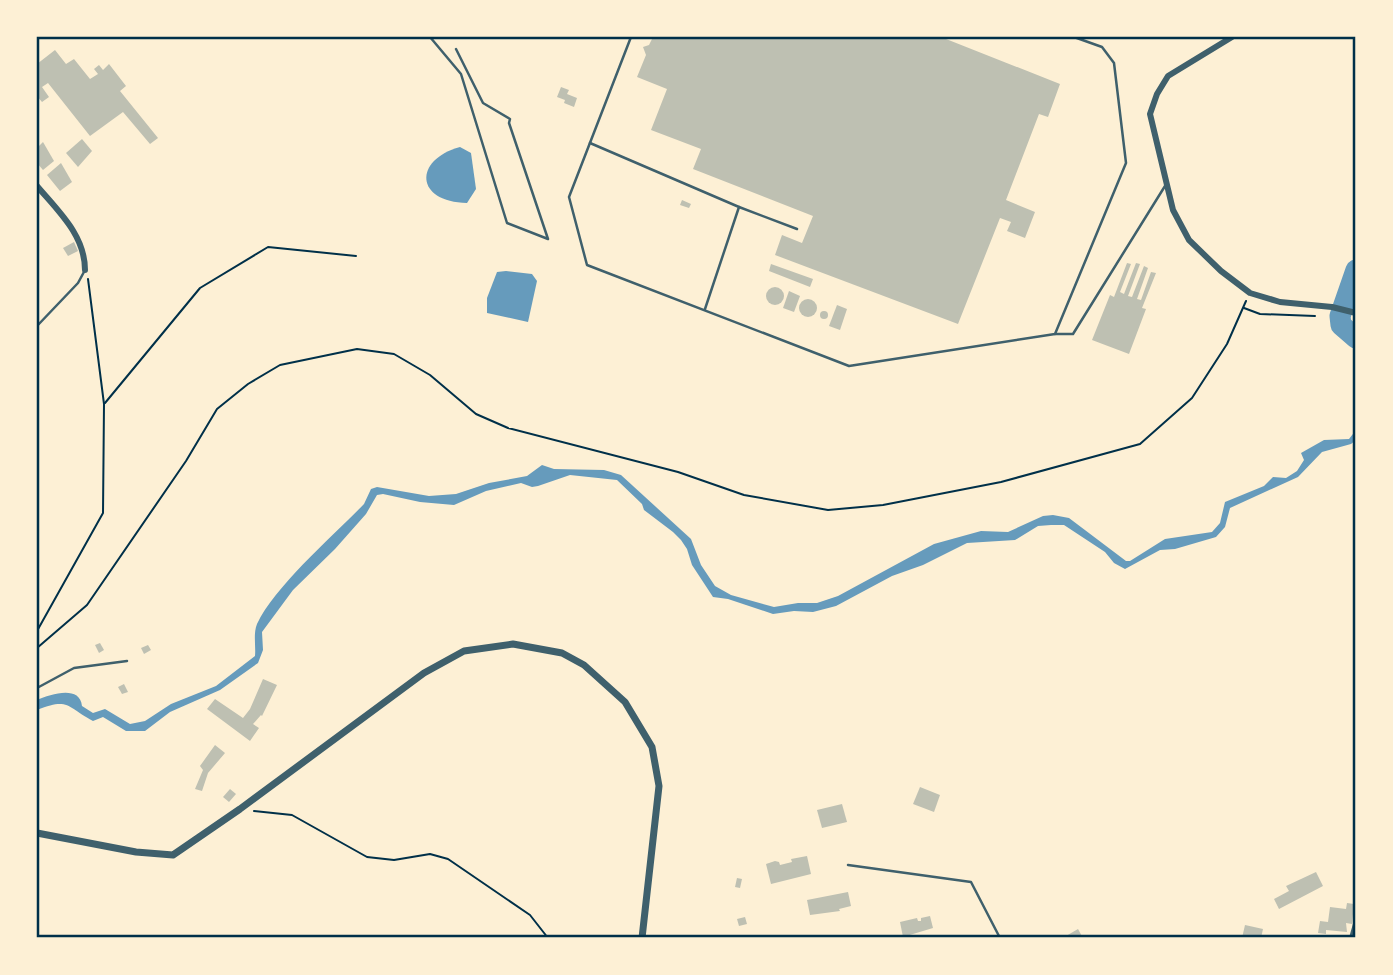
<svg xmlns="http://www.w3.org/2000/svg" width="1393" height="975" font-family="Helvetica,sans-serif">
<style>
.water{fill:#669bbc}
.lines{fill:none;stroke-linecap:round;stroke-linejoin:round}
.river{stroke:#669bbc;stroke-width:21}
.building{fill:#bec0b2}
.path{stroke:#003049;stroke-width:2}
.service{stroke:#3f606c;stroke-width:2.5}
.minor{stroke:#3f606c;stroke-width:6}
.tertiary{stroke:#3f606c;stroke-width:7}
.neatline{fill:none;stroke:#003049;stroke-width:2.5}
</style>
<rect width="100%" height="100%" fill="#fdf0d5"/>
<!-- water -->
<g class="water">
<path d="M460,147L471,153L476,189L467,203C415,202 413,160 460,147Z"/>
<path d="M506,271L532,274L537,281L528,322L487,313V298L497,272Z"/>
<path d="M1356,430V440L1351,444L1322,452L1298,477L1230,508L1225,527L1216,537L1175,549L1160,550L1125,569L1114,563L1105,552L1064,525H1051L1038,526L1015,540L967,543L923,565L892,576L836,606L813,612L794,611L773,614L728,599L713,597L692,565L687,549L681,540L673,532L644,510L642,504L617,480L570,475L538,486L532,487L521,483L486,491L454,505L420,502L383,494L377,495L366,514L335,549L293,590L262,632L263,650L258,663L220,690L170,712L145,731H126L103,717L93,721C67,707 69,697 37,710V700C51,694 80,685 82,706L93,713L105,709L130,724L145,721L171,704L216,686L255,656C256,646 253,634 257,624C275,586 333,536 364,504L371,489L377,487L429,496L456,494L489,483L527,476L542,465L554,469L604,470L621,475L691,539L701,565L715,586L731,595L774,607L798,603H817L838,596L934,544L981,531L1008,532L1043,516L1053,515L1069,518L1126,561H1130L1165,539L1212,532L1220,523L1225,502L1264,486L1273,477L1286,478L1297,471L1304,460L1301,453L1324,440L1349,439Z"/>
</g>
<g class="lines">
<!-- river -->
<path class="river" d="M1356,270L1340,316L1341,325L1356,338"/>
</g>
<!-- building -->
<g class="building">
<path d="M653,37H941L1060,84L1048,117L1039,114L1006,200L1035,212L1025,238L1007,231L1011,222L1000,218L958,324L775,255L782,235L802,243L813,216L693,169L701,149L651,130L667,89L637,77L646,55L643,47L649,45Z"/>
<path d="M55,50L66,64L74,59L90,79L98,74L94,69L99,65L103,70L109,64L126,86L120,91L158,138L150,144L123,112L90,136L48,83L42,87L49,97L42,102L37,96V64Z"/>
<path d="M561,87L569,90L567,94L577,98L574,107L564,103L565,100L557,97Z"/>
<path d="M82,139L92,151L78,167L66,153Z"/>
<path d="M43,142L54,161L43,170L37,163V148Z"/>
<path d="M61,163L72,182L60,191L47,175Z"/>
<path d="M682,200L691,204L689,208L680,205Z"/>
<path d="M74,242L78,251L68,256L63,248Z"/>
<path d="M1127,263L1131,264L1120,292L1124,294L1136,263L1140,264L1128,296L1132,297L1144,266L1148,268L1137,299L1141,300L1151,272L1156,273L1142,308L1146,309L1129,354L1092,340L1110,295L1114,297Z"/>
<path d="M771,264L813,279L810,287L769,271Z"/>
<circle cx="775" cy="296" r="9"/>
<path d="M789,291L800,296L794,312L783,308Z"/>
<circle cx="808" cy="308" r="9"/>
<path d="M837,305L847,309L840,330L829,326Z"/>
<circle cx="824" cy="315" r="4"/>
<path d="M100,643L104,650L99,653L95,645Z"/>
<path d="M148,645L151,650L144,654L141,648Z"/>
<path d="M263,679L277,685L262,716L261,715L253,724L259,728L250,741L207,709L215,699L243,718L250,709Z"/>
<path d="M124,684L128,692L122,694L118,687Z"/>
<path d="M215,745L225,753L208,773L202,791L195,789L203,770L200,766Z"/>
<path d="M920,787L940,795L934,812L913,804Z"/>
<path d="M230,789L236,794L229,802L223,797Z"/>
<path d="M842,804L847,822L822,828L817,810Z"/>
<path d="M807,856L811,874L771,884L766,864L775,861L779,862L780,865L792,862L791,859Z"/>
<path d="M1316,872L1323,886L1279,909L1274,899L1289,891L1286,886Z"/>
<path d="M737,878L742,879L740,888L735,887Z"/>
<path d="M848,892L851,906L839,909L840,911L810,915L807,900Z"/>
<path d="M1347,903L1354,904L1352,924L1346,923L1347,932L1326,930V934L1318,933L1320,921L1328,922L1330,907L1346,909Z"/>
<path d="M930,916L933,928L903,937L900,922L917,918L918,921H921V918Z"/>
<path d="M745,917L747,924L739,926L737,919Z"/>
<path d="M1245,925L1263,929L1261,938H1242Z"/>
<path d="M1078,929L1083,938H1067L1066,936Z"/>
</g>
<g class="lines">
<!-- path -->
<g class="path">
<path d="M1244,308L1260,314L1315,316"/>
<path d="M105,403L200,288L268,247L356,256"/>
<path d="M37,631L103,513L104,404L88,279"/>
<path d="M37,648L87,605L186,461L217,409L248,384L280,365L357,349L394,354L430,375L476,414L508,428L678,472L744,495L828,510L883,505L1001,482L1140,444L1192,398L1227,344L1246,301"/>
<path d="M254,811L292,815L367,857L394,860L430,854L448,859L530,915L548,938"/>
</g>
<!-- service -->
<g class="service">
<path d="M430,37L461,74L507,223L548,239L509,123L510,119L483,103L456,49"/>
<path d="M631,37L569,197L587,265L849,366L1055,334L1126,163L1114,63L1102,47L1074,37"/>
<path d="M590,143L739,207L705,309"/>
<path d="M739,207L797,229"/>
<path d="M37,326L78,283L85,270"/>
<path d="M1055,334H1073L1165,186"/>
<path d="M37,688L74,668L127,661"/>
<path d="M848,865L971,882L1000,938"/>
</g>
<!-- minor -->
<g class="minor">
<path d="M1232,37L1168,76L1157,94L1150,114L1173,210L1189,240L1221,271L1250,293L1280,302L1332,307L1356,313"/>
<path d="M37,186C58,211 85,235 85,270"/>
<path d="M1352,938L1356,924"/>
</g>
<!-- tertiary -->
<path class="tertiary" d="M37,833L136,852L173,855L240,809L424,673L464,651L513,644L562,653L584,665L625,702L652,747L659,786L642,938"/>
</g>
<!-- border -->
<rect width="1393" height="975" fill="none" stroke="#fdf0d5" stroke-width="77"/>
<rect x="38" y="38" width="1316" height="898" class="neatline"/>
</svg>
